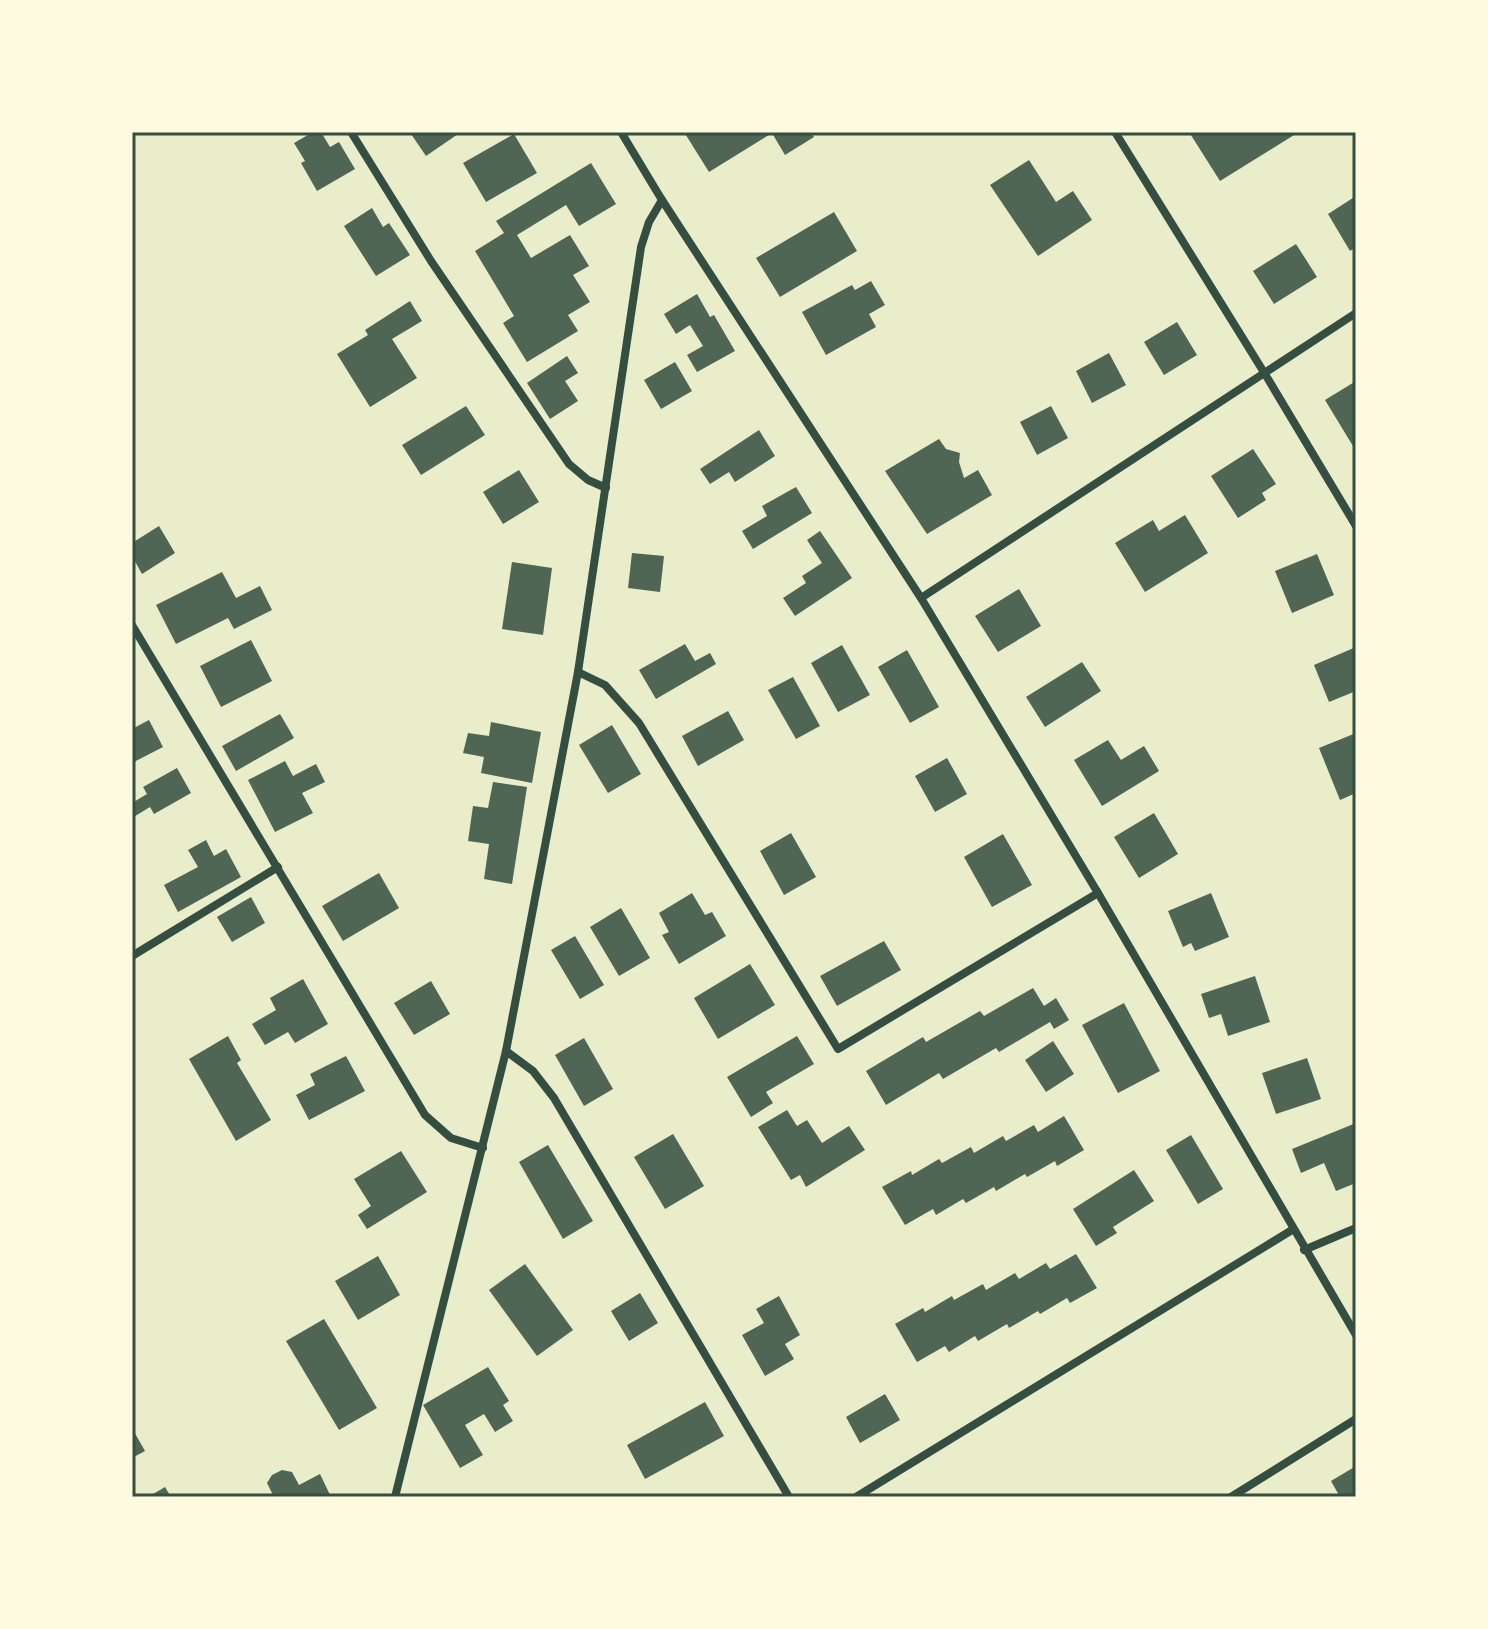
<svg xmlns="http://www.w3.org/2000/svg" width="1488" height="1629" font-family="Rubik,sans-serif">
<style>
.building{fill:#4f6655}
.lines{fill:none;stroke-linecap:round;stroke-linejoin:round}
.minor{stroke:#344e41;stroke-width:8}
.neatline{fill:none;stroke:#344e41;stroke-width:3}
</style>
<rect width="100%" height="100%" fill="#e9edc9"/>
<!-- building -->
<g class="building">
<path d="M313,132H321L330,147L339,142L355,169L317,191L301,163L305,161L294,143Z"/>
<path d="M414,132H461L426,156L411,134Z"/>
<path d="M684,132H811L814,137L785,155L772,133L709,172Z"/>
<path d="M1189,132H1299L1220,181Z"/>
<path d="M514,134L537,173L486,202L463,163Z"/>
<path d="M1029,160L1056,202L1073,191L1092,220L1038,256L990,185Z"/>
<path d="M591,163L616,204L579,226L566,205L517,235L531,258L570,235L589,266L573,275L590,302L568,315L578,331L527,362L503,323L514,316L475,251L504,233L496,221Z"/>
<path d="M1356,196V247L1350,251L1328,214Z"/>
<path d="M372,208L383,227L389,223L410,255L376,276L344,226Z"/>
<path d="M834,212L857,251L780,297L756,258Z"/>
<path d="M1296,244L1317,277L1274,304L1253,271Z"/>
<path d="M871,281L885,305L869,314L876,327L826,355L802,312L852,285L855,290Z"/>
<path d="M697,294L710,317L714,315L735,351L697,372L687,355L703,346L690,325L676,334L664,314Z"/>
<path d="M410,301L422,321L392,339L417,378L370,407L337,354L368,335L365,330Z"/>
<path d="M1177,322L1197,355L1164,375L1144,342Z"/>
<path d="M1109,353L1126,385L1092,403L1076,371Z"/>
<path d="M567,356L578,373L565,381L578,401L550,419L527,383Z"/>
<path d="M675,362L692,391L661,409L644,380Z"/>
<path d="M1356,381V451L1325,400Z"/>
<path d="M466,406L485,435L421,475L402,445Z"/>
<path d="M1051,406L1068,438L1037,455L1020,422Z"/>
<path d="M759,430L775,456L735,482L729,472L710,484L700,469Z"/>
<path d="M939,439L946,449L960,453L959,462L964,478L978,470L992,495L927,534L885,471Z"/>
<path d="M1253,449L1276,484L1262,493L1266,500L1238,518L1211,476Z"/>
<path d="M519,470L539,502L503,524L483,492Z"/>
<path d="M796,487L812,513L753,549L742,531L767,516L762,506Z"/>
<path d="M1185,515L1208,553L1145,592L1115,543L1153,520L1159,531Z"/>
<path d="M159,526L175,553L142,574L132,556V543Z"/>
<path d="M820,531L852,578L795,616L783,598L806,583L802,576L822,563L807,540Z"/>
<path d="M632,553L664,556L660,592L628,588Z"/>
<path d="M1317,554L1334,595L1292,613L1275,571Z"/>
<path d="M512,562L552,568L543,635L502,629Z"/>
<path d="M222,572L236,598L260,586L272,610L234,629L228,618L176,644L156,605Z"/>
<path d="M1019,589L1041,626L998,652L975,616Z"/>
<path d="M251,640L272,681L221,707L200,666Z"/>
<path d="M685,644L695,661L710,653L716,664L656,699L639,670Z"/>
<path d="M842,645L870,695L838,712L811,663Z"/>
<path d="M1356,647V691L1329,702L1314,665Z"/>
<path d="M907,650L939,707L910,723L878,667Z"/>
<path d="M1082,662L1101,691L1045,727L1026,697Z"/>
<path d="M793,677L820,726L796,739L768,690Z"/>
<path d="M728,711L744,740L698,766L682,736Z"/>
<path d="M280,714L294,738L236,771L222,746Z"/>
<path d="M149,720L163,747L132,763V729Z"/>
<path d="M491,722L541,732L532,783L481,773L484,757L463,753L468,733L489,736Z"/>
<path d="M612,725L641,774L608,793L579,745Z"/>
<path d="M1356,733V793L1340,800L1319,748Z"/>
<path d="M1108,740L1121,760L1144,746L1159,771L1102,806L1074,760Z"/>
<path d="M947,758L967,794L935,812L915,776Z"/>
<path d="M285,761L293,776L316,764L325,782L302,793L313,813L275,832L248,780Z"/>
<path d="M177,768L191,793L154,814L150,807L132,818V803L147,794L143,787Z"/>
<path d="M493,782L527,787L512,884L484,879L489,844L468,841L473,806L488,808Z"/>
<path d="M1154,813L1178,854L1139,878L1114,837Z"/>
<path d="M791,833L816,877L784,895L760,851Z"/>
<path d="M1003,834L1032,885L992,907L964,857Z"/>
<path d="M206,840L214,856L226,849L241,877L178,912L164,885L198,867L188,850Z"/>
<path d="M379,873L399,908L343,941L322,906Z"/>
<path d="M692,893L705,915L712,912L726,936L679,964L662,935L669,932L659,913Z"/>
<path d="M1211,893L1229,937L1195,951L1191,943L1183,947L1168,911Z"/>
<path d="M251,897L265,923L232,942L217,917Z"/>
<path d="M621,908L650,958L619,976L590,927Z"/>
<path d="M575,936L604,985L580,999L551,950Z"/>
<path d="M884,941L901,970L837,1006L820,976Z"/>
<path d="M750,964L775,1005L718,1039L694,998Z"/>
<path d="M1255,976L1270,1022L1228,1036L1221,1014L1209,1018L1201,994Z"/>
<path d="M303,979L328,1024L295,1043L288,1032L265,1045L252,1024L276,1010L270,998Z"/>
<path d="M431,981L450,1014L414,1035L394,1003Z"/>
<path d="M1033,988L1044,1006L1056,998L1069,1020L1054,1029L1050,1022L999,1052L996,1048L943,1079L939,1073L886,1105L866,1071L923,1037L926,1042L980,1011L984,1016Z"/>
<path d="M1124,1003L1160,1071L1118,1093L1082,1025Z"/>
<path d="M228,1036L241,1060L237,1063L271,1120L236,1141L189,1059Z"/>
<path d="M797,1036L814,1064L766,1092L773,1103L751,1117L727,1077Z"/>
<path d="M584,1038L613,1089L584,1106L555,1055Z"/>
<path d="M1053,1041L1074,1074L1046,1092L1025,1060Z"/>
<path d="M346,1056L365,1091L309,1120L296,1095L315,1085L310,1074Z"/>
<path d="M1307,1058L1321,1099L1276,1114L1262,1073Z"/>
<path d="M787,1110L797,1126L807,1120L822,1143L849,1126L865,1150L806,1187L800,1175L791,1180L758,1127Z"/>
<path d="M1064,1116L1084,1150L1057,1166L1055,1161L1027,1177L1025,1174L996,1191L994,1187L966,1203L963,1199L936,1215L933,1209L905,1225L882,1187L911,1171L912,1175L939,1159L942,1163L971,1147L974,1153L1003,1136L1006,1141L1034,1125L1038,1132Z"/>
<path d="M1356,1123V1183L1336,1191L1324,1163L1301,1173L1292,1149Z"/>
<path d="M673,1134L704,1186L665,1209L634,1157Z"/>
<path d="M1191,1135L1223,1189L1198,1204L1166,1150Z"/>
<path d="M548,1145L593,1221L563,1239L519,1162Z"/>
<path d="M401,1151L427,1192L367,1229L358,1215L371,1206L354,1179Z"/>
<path d="M1134,1170L1154,1201L1113,1227L1117,1233L1096,1246L1073,1209Z"/>
<path d="M1076,1254L1097,1288L1070,1303L1067,1298L1040,1314L1038,1311L1009,1328L1007,1324L978,1341L975,1336L949,1352L945,1346L917,1362L895,1324L923,1308L925,1312L952,1296L954,1300L983,1284L986,1290L1015,1273L1019,1279L1046,1263L1050,1269Z"/>
<path d="M378,1256L400,1295L358,1320L335,1281Z"/>
<path d="M525,1264L573,1330L537,1356L489,1290Z"/>
<path d="M640,1293L658,1323L629,1341L611,1311Z"/>
<path d="M779,1296L800,1335L785,1344L794,1359L765,1376L742,1335L764,1323L756,1309Z"/>
<path d="M324,1319L377,1408L339,1430L286,1341Z"/>
<path d="M488,1367L509,1401L503,1405L513,1421L495,1432L484,1414L465,1425L483,1455L460,1468L423,1405Z"/>
<path d="M885,1394L900,1420L860,1443L846,1417Z"/>
<path d="M705,1402L724,1436L645,1479L627,1445Z"/>
<path d="M132,1428L145,1451L132,1458Z"/>
<path d="M1356,1466V1497H1340L1331,1481Z"/>
<path d="M282,1470L292,1472L299,1485L320,1474L331,1497H274L267,1483L272,1475Z"/>
<path d="M165,1487L171,1497H148Z"/>
</g>
<g class="lines">
<!-- minor -->
<g class="minor">
<path d="M351,132L431,261L569,464L588,480L606,488"/>
<path d="M621,132L662,200L921,598L1098,893L1356,1335"/>
<path d="M1115,132L1265,374L1356,526"/>
<path d="M921,598L1356,313"/>
<path d="M132,625L425,1115L451,1138L483,1148"/>
<path d="M578,672L605,685L639,723L838,1049L1098,893"/>
<path d="M132,956L278,867"/>
<path d="M506,1051L533,1071L554,1098L789,1497"/>
<path d="M1304,1250L1356,1228"/>
<path d="M395,1497L506,1051L578,672L641,247L649,222L662,200"/>
<path d="M856,1497L1292,1230"/>
<path d="M1231,1497L1356,1419"/>
</g>
</g>
<!-- border -->
<rect width="1488" height="1629" fill="none" stroke="#fefae0" stroke-width="268"/>
<rect x="134" y="134" width="1220" height="1361" class="neatline"/>
</svg>
